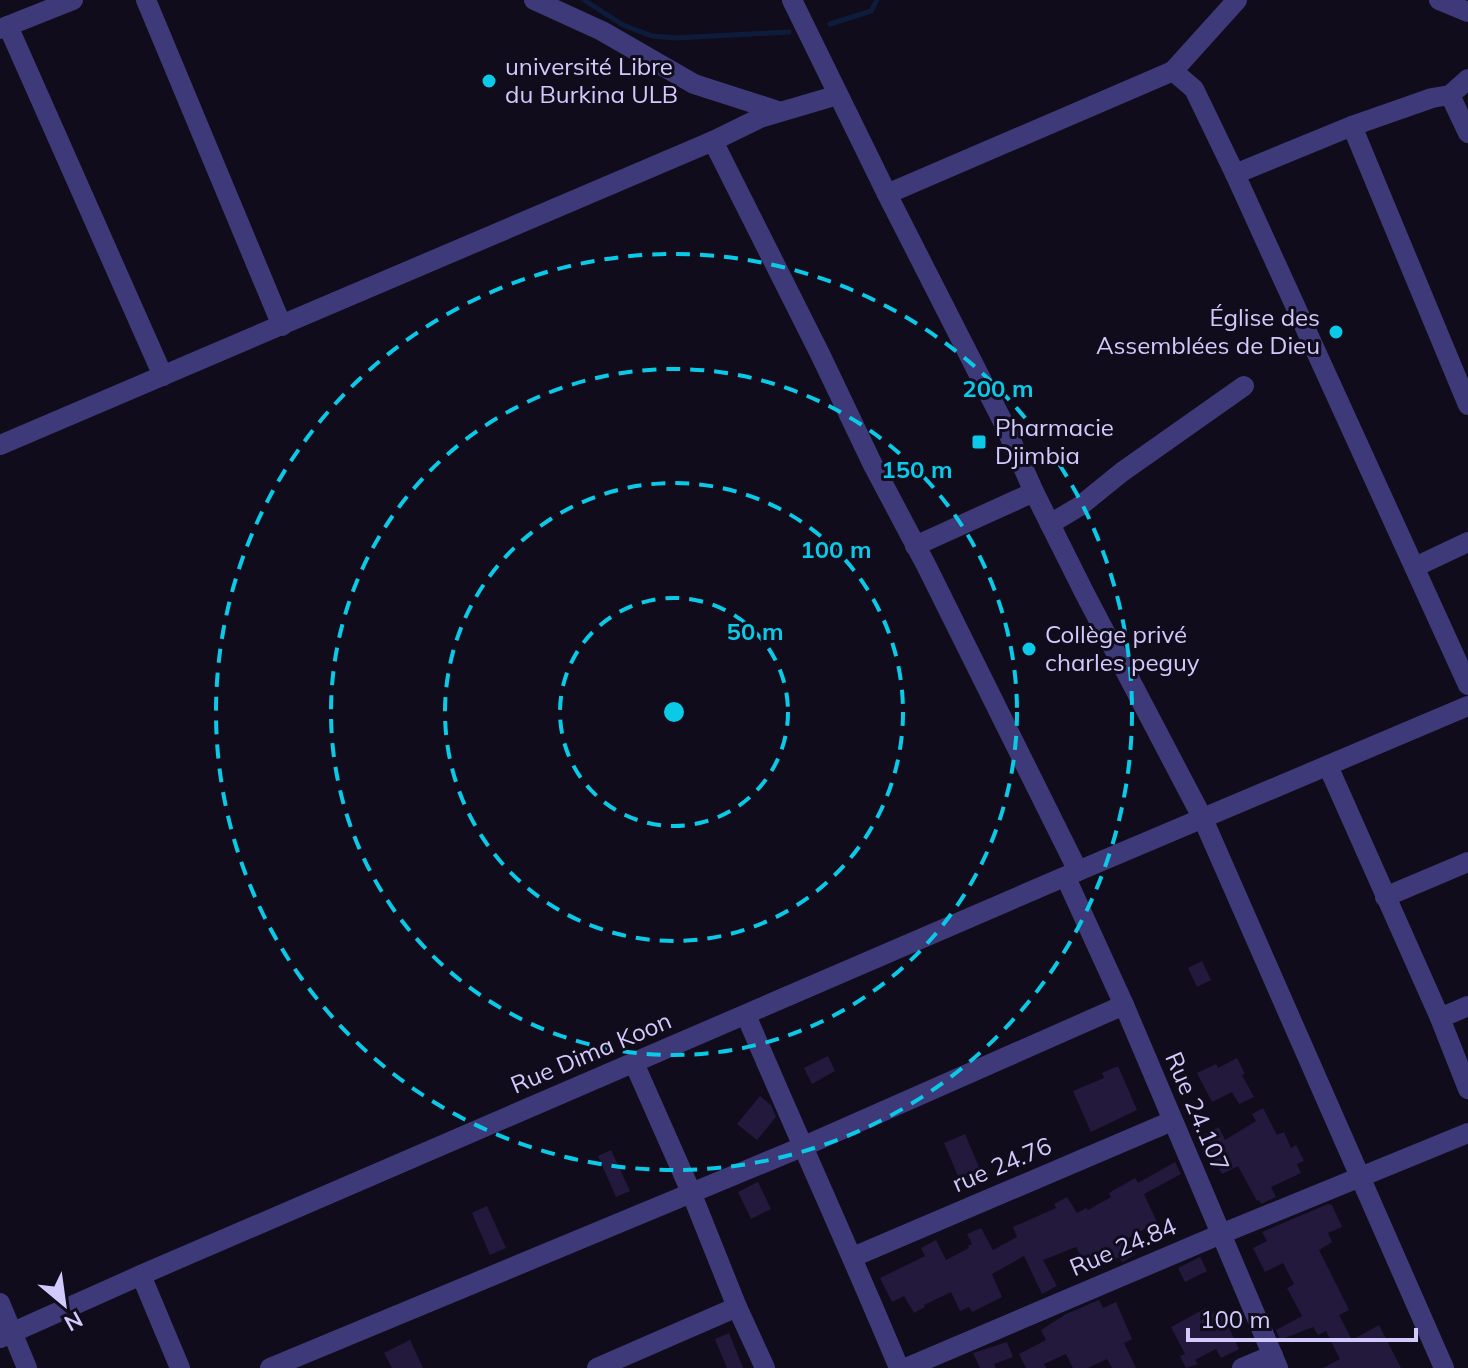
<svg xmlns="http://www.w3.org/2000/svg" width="1468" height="1368" font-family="Mulish,sans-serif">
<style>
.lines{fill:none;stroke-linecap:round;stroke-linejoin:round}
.stream{stroke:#0d1c3b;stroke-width:5}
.building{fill:#22193c}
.minor{stroke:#3e3a79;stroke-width:20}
.ring{fill:none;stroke:#0bcae7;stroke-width:4;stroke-dasharray:14 10}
.poi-dot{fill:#0bcae7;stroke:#100c1c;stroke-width:3}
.labels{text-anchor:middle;stroke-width:6;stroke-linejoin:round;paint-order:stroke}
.poi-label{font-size:24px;fill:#d2cafc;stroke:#100c1c;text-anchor:start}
.street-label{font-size:24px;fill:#d2cafc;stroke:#100c1c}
.centre{fill:#0bcae7;stroke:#100c1c;stroke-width:4}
.ring-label{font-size:24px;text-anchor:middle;font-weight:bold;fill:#0bcae7;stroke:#100c1c;stroke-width:6;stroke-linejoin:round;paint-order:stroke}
</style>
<rect width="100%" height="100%" fill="#100c1c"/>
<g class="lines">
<!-- stream -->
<g class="stream">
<path d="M584,0L623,25L652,36L676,38L789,32"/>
<path d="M830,24L871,11L877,0"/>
</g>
</g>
<!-- building -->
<g class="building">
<path d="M1202,961L1211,980L1197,987L1188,968Z"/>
<path d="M828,1056L835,1071L812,1084L804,1068Z"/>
<path d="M1237,1058L1245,1074L1242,1075L1254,1097L1239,1104L1232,1092L1212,1102L1197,1073L1216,1064L1218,1068Z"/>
<path d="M1118,1066L1137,1110L1091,1132L1073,1091L1104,1078L1102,1073Z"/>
<path d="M760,1096L771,1105L776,1117L757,1140L737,1124Z"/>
<path d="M1263,1108L1277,1135L1284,1132L1291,1148L1296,1145L1304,1161L1297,1164L1301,1173L1271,1187L1276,1197L1261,1204L1259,1200L1257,1201L1238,1166L1222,1174L1207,1147L1209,1146L1204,1135L1219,1127L1225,1140L1256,1121L1252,1114Z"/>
<path d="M965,1134L984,1179L963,1188L944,1143Z"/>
<path d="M611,1150L630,1191L616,1197L598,1156Z"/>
<path d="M1175,1162L1181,1174L1144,1194L1157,1222L1127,1239L1136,1254L1122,1262L1119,1257L1089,1272L1076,1247L1043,1260L1057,1286L1042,1294L1024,1256L992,1274L1002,1297L972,1312L969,1307L960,1311L951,1292L924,1305L925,1307L914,1313L904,1296L892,1302L880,1278L925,1256L921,1248L936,1240L946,1260L969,1248L968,1246L972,1244L967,1234L981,1228L993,1250L1017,1237L1013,1227L1056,1208L1054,1204L1067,1197L1077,1213L1086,1208L1088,1210L1111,1197L1109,1193L1135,1178L1138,1183Z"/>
<path d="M758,1182L771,1209L751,1219L738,1192Z"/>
<path d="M1328,1204L1332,1205L1342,1227L1328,1233L1332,1242L1319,1250L1349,1310L1339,1315L1352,1340L1379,1325L1401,1368H1323L1340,1359L1326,1331L1318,1335L1313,1327L1280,1340L1276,1330L1302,1316L1287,1288L1294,1284L1283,1263L1265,1272L1253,1248L1267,1241L1262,1232Z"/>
<path d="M487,1206L506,1248L490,1255L472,1213Z"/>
<path d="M1200,1257L1207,1271L1185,1282L1178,1268Z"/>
<path d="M1099,1300L1103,1308L1116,1302L1132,1339L1124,1343L1136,1368H1112L1107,1359L1088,1368H1073L1066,1354L1044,1364L1046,1368H1026L1019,1354L1046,1340L1041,1330L1066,1314Z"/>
<path d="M1206,1308L1209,1314L1220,1309L1239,1349L1221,1358L1216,1349L1195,1360L1198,1364L1186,1368L1180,1356L1185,1354L1171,1327Z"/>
<path d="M729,1333L743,1368H727L715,1339Z"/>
<path d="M410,1340L423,1368H392L384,1353Z"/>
<path d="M1007,1342L1013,1357L994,1364L996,1368H980L973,1353Z"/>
</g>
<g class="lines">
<!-- minor -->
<g class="minor">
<path d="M146,0L282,326"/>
<path d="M534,0L602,31L694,84L778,111"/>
<path d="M792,0L887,194L1003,422L1034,492L1085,594L1203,819L1444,1368"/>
<path d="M1439,0L1468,12"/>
<path d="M8,26L163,376"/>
<path d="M0,29L73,0"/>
<path d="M1173,71L1237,0"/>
<path d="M838,95L760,118L713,141L820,354L872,463L926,565L1078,871"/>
<path d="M1450,95L1468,133"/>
<path d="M1352,126L1468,405"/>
<path d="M1235,174L1352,126L1432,98L1450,95L1468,79"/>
<path d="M887,194L1173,71L1194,89L1235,174L1468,685"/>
<path d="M0,445L713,141"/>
<path d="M1050,524L1080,506L1122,472L1244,386"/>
<path d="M915,546L1034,492"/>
<path d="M1415,567L1468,542"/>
<path d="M1328,766L1440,1018L1468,1089"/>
<path d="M1066,878L1124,1005L1278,1368"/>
<path d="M1385,897L1468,862"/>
<path d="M746,1015C796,1133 850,1250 899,1368"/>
<path d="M1440,1018L1468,1006"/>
<path d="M634,1063L691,1192L737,1307L765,1368"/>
<path d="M853,1257L1172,1121"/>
<path d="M141,1275L180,1368"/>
<path d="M0,1303L27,1368"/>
<path d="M0,1338L141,1275L1078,871L1468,706"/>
<path d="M270,1368L802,1147L1124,1005"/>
<path d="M597,1368L737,1307"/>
<path d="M906,1368L1221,1234L1468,1133"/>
<path d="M1242,1368L1273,1355"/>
</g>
</g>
<!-- distance rings -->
<g class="ring">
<circle cx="674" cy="712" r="114"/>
<circle cx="674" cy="712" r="229"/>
<circle cx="674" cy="712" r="343"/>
<circle cx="674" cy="712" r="458"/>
</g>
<!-- markers -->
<g class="poi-dot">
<circle cx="489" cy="81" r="8"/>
<circle cx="1336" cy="332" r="8"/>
<rect x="971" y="434" width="16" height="16" rx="4"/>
<circle cx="1029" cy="649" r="8"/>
</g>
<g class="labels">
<!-- poi labels -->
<g class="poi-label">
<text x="505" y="75">université Libre<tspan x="505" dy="28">du Burkina ULB</tspan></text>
<text x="1320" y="326" text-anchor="end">Église des<tspan x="1320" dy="28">Assemblées de Dieu</tspan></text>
<text x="995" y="436">Pharmacie<tspan x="995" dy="28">Djimbia</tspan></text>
<text x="1045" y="643">Collège privé<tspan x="1045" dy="28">charles peguy</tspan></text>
</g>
<!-- street labels -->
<g class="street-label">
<text transform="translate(591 1053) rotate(-23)" y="8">Rue Dima Koon</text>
<text transform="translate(1197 1112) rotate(67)" y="8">Rue 24.107</text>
<text transform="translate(1002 1165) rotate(-23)" y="8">rue 24.76</text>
<text transform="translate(1123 1247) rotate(-23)" y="8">Rue 24.84</text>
</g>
</g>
<circle cx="674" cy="712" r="12" class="centre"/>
<g class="ring-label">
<text x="998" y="397">200 m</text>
<text x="917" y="478">150 m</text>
<text x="836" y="558">100 m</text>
<text x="755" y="640">50 m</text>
</g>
<!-- north arrow -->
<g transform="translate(64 1304) rotate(151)" stroke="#100c1c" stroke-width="6" paint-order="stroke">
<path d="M0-6L14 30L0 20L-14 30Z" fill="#d2cafc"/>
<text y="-12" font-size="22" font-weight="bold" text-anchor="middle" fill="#d2cafc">N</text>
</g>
<!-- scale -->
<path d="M1188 1328v12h228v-12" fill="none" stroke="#d2cafc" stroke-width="4"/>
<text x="1200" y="1328" font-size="24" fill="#d2cafc" stroke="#100c1c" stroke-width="6" paint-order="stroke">100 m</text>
</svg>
